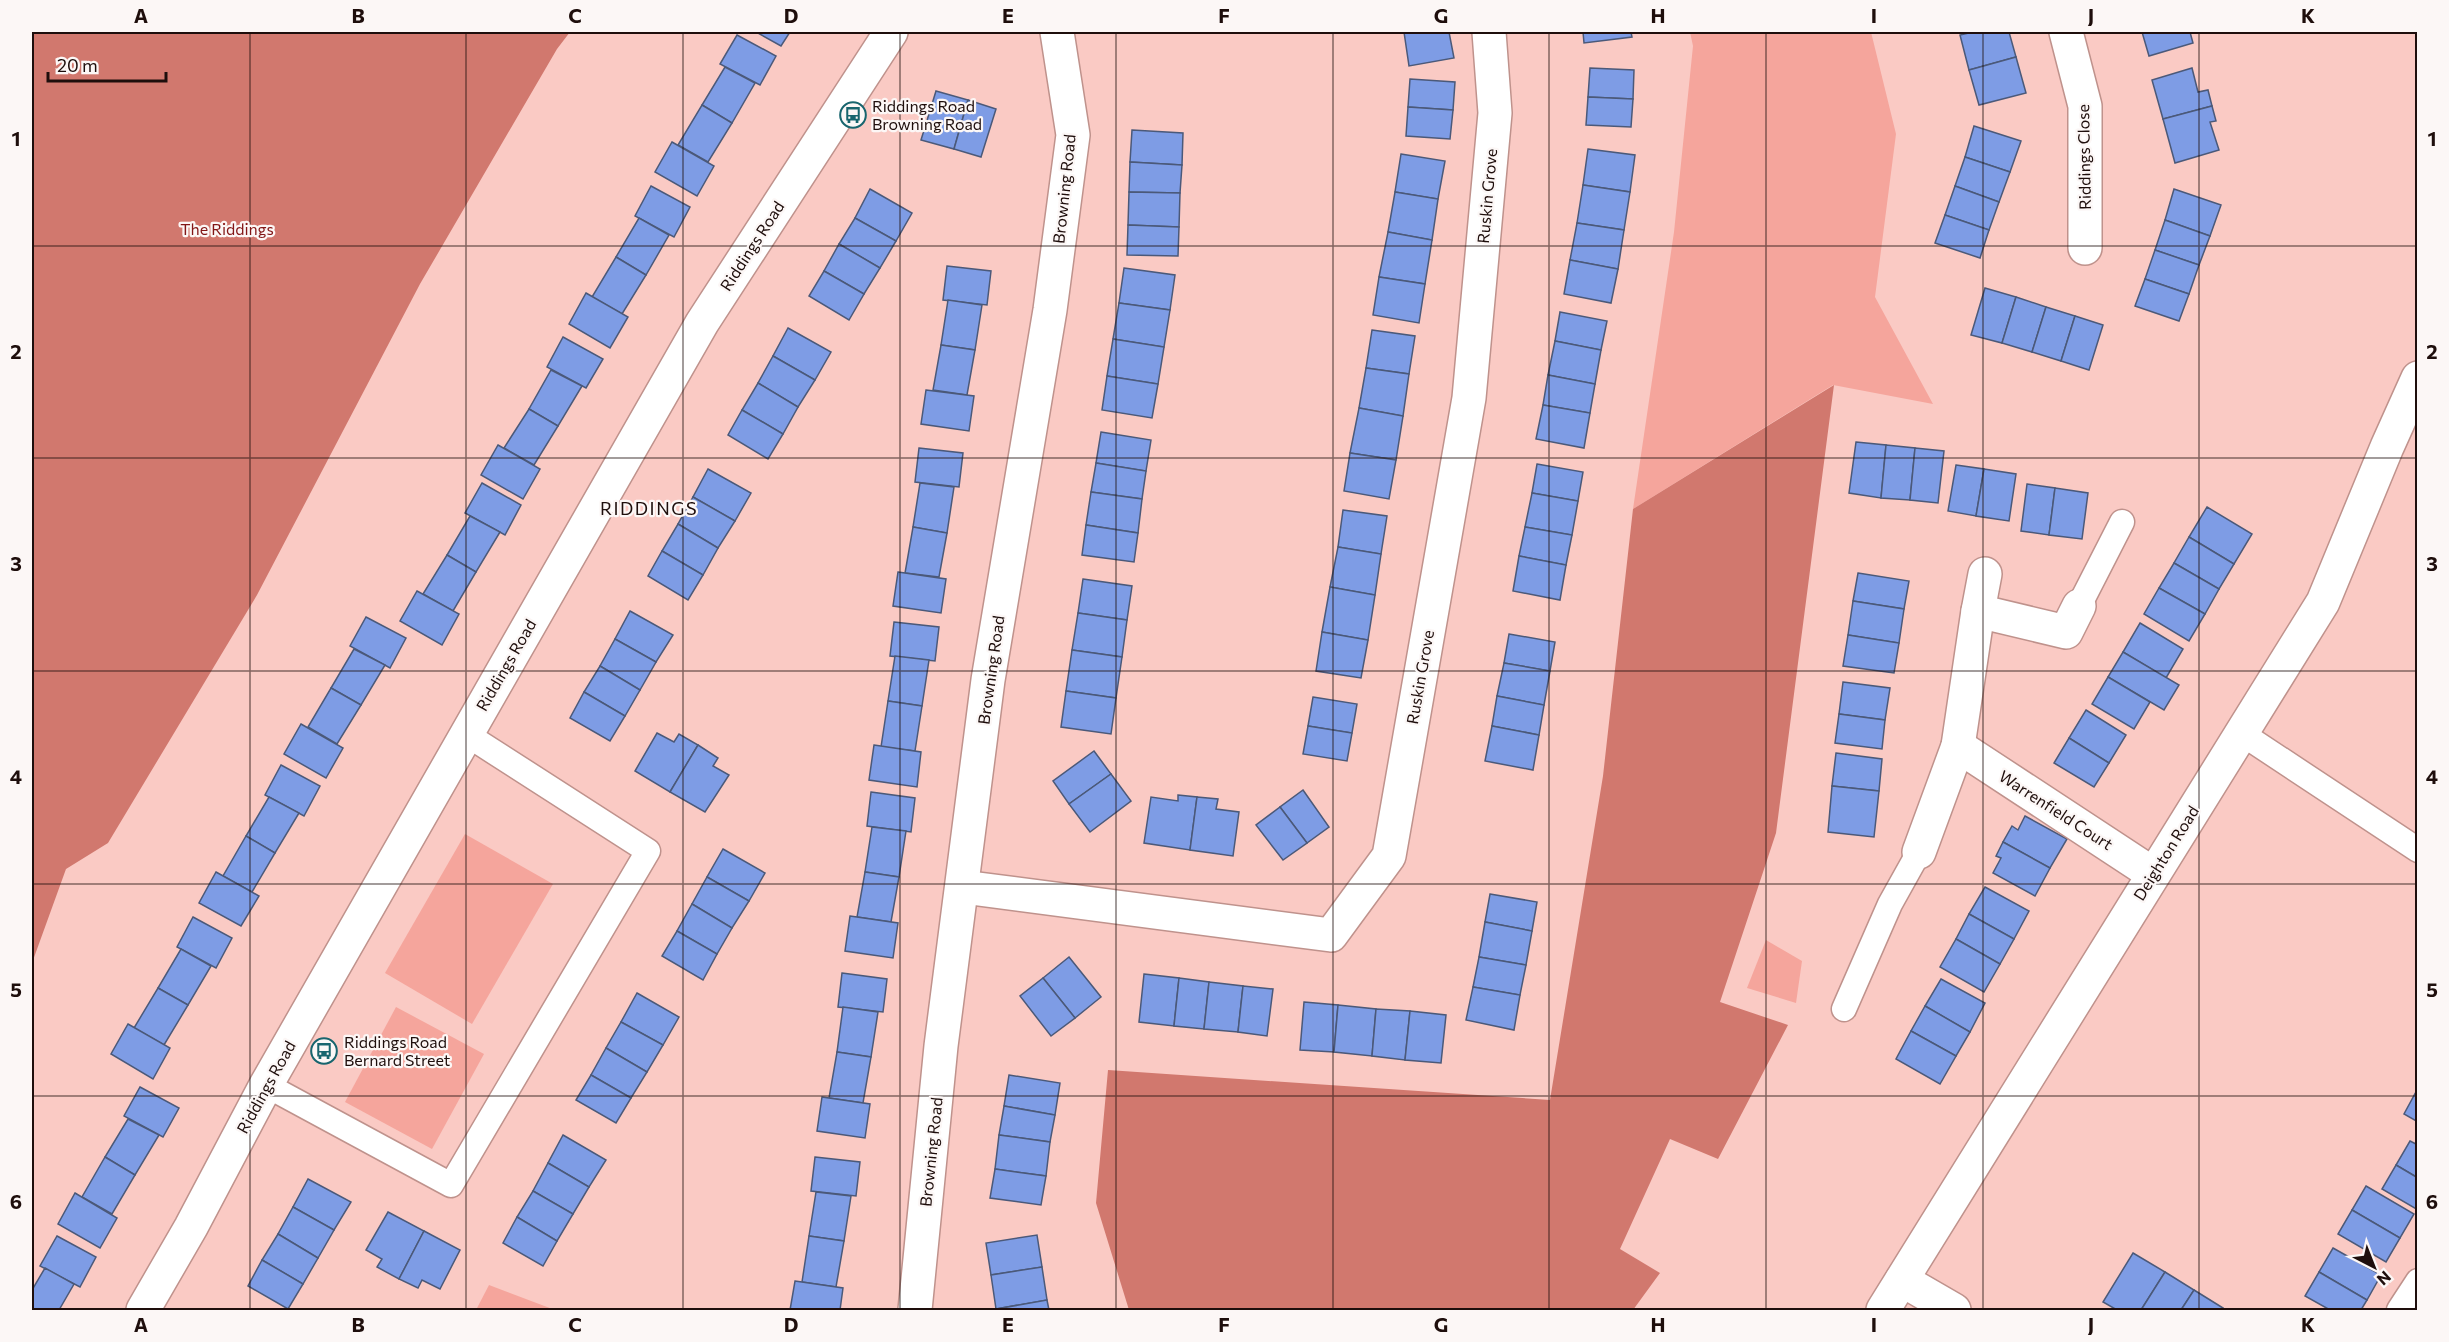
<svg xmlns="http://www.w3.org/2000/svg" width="2449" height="1342" font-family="Commissioner,sans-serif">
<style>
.green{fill:#f5a59c}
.forest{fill:#d1786e}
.building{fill:#7e9ce5;stroke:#4b5979;stroke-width:1.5}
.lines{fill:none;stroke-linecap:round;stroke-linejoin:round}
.service-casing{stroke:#bf928c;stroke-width:27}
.minor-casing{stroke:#bf928c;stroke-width:36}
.service{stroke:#fff;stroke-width:24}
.minor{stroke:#fff;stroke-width:33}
.grid{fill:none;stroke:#1e0e0c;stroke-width:1.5;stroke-opacity:0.55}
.labels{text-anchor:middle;stroke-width:4.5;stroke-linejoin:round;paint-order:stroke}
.poi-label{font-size:16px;fill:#1e0e0c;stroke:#fcf7f6;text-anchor:start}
.street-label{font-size:16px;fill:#1e0e0c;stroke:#fcf7f6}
.park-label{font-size:16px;fill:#821616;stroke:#fcf7f6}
.neighbourhood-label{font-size:18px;letter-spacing:1.5px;fill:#1e0e0c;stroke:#fcf7f6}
.neatline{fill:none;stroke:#1e0e0c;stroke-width:2}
.grid-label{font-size:20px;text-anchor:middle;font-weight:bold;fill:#1e0e0c}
</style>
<rect width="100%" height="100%" fill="#facac4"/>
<!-- green -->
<g class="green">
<path d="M1690,32H1871L1896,134L1875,297L1933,404L1833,385L1633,509L1674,232L1693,46Z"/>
<path d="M465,834L553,884L472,1024L385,973Z"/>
<path d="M1766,940L1802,961L1796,1003L1747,988Z"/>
<path d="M396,1007L484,1054L432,1149L345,1102Z"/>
<path d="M489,1285L555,1310H476Z"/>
</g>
<!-- forest -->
<g class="forest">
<path d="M32,32H570L557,49L420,284L257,595L108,843L66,869L32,963Z"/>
<path d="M1834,385L1776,833L1720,1002L1788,1025L1718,1159L1670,1139L1620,1249L1660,1273L1633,1310H1129L1096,1203L1108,1070L1550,1100L1603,776L1633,509Z"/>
</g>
<!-- building -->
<g class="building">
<path d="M756,32H790L781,46Z"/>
<path d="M1404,32H1449L1454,58L1409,66Z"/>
<path d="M1583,32H1631L1632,37L1584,43Z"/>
<path d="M1973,32H2009L2016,57L1969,70L1960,35Z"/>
<path d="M2142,32H2190L2193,43L2149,56Z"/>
<path d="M737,35L776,56L760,85L720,64Z"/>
<path d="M2016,57L2026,93L1979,105L1969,70Z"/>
<path d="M725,67L755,83L732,123L702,105Z"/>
<path d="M1590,68L1634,70L1633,99L1588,97Z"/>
<path d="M2192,68L2198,92L2208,90L2212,106L2163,119L2152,80Z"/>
<path d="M1410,79L1455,82L1453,110L1408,107Z"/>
<path d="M936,91L968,100L954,149L921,140Z"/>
<path d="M1588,97L1633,99L1631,127L1586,125Z"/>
<path d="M968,100L996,109L981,157L954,149Z"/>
<path d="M702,105L732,123L708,162L678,145Z"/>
<path d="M2212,106L2216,121L2210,122L2219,150L2175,163L2163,119Z"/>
<path d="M1408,107L1453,110L1450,139L1406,136Z"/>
<path d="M1974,126L2021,141L2010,172L1965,157Z"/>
<path d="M1132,130L1183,133L1182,165L1130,162Z"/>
<path d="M672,142L714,166L697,196L655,172Z"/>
<path d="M1588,149L1635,155L1630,192L1583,185Z"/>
<path d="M1401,154L1445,161L1438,199L1395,192Z"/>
<path d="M1965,157L2010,172L1999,202L1955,186Z"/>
<path d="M1130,162L1182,165L1180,193L1129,192Z"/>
<path d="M1583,185L1630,192L1624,230L1577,223Z"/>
<path d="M651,186L690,207L674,237L635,216Z"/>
<path d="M1955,186L1999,202L1989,230L1945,215Z"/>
<path d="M870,189L912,213L896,241L855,218Z"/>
<path d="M2174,189L2221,205L2210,236L2165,220Z"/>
<path d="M1129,192L1180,193L1179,227L1128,225Z"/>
<path d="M1395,192L1438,199L1432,240L1388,232Z"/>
<path d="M1945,215L1989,230L1980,258L1935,243Z"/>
<path d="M639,218L669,235L646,275L616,257Z"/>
<path d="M855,218L896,241L880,268L839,244Z"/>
<path d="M2165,220L2210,236L2199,265L2155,250Z"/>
<path d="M1577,223L1624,230L1618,269L1570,260Z"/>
<path d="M1128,225L1179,227L1178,256L1127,255Z"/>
<path d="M1388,232L1432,240L1425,284L1379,277Z"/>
<path d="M839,244L880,268L864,294L824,271Z"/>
<path d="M2155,250L2199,265L2189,294L2145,279Z"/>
<path d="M616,257L646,275L622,314L592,297Z"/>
<path d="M1570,260L1618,269L1611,303L1564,294Z"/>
<path d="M947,266L991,271L987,305L943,300Z"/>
<path d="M1124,268L1175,275L1170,310L1119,303Z"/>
<path d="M824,271L864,294L849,320L809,296Z"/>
<path d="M1379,277L1425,284L1419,323L1373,315Z"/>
<path d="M2145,279L2189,294L2179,321L2135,306Z"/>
<path d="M1985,288L2016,297L2002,343L1971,335Z"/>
<path d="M586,293L628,317L610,348L569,324Z"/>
<path d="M2016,297L2046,307L2032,352L2002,343Z"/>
<path d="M948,300L982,305L975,350L941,345Z"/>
<path d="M1119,303L1170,310L1164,347L1113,339Z"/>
<path d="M2046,307L2075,316L2061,361L2032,352Z"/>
<path d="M1560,312L1607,321L1601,350L1555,341Z"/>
<path d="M2075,316L2103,325L2089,370L2061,361Z"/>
<path d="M788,328L831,352L815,380L773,356Z"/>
<path d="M1372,330L1415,336L1409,374L1366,368Z"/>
<path d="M563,337L603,359L586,388L547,367Z"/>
<path d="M1113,339L1164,347L1158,384L1107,376Z"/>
<path d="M1555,341L1601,350L1595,384L1548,375Z"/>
<path d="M941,345L975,350L967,395L933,390Z"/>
<path d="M773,356L815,380L798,407L758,383Z"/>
<path d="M1366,368L1409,374L1403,416L1359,408Z"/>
<path d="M551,370L582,386L558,426L529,409Z"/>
<path d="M1548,375L1595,384L1590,413L1543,405Z"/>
<path d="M1107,376L1158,384L1152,418L1102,410Z"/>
<path d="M758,383L798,407L783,434L742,410Z"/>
<path d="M926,390L974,396L969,431L921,424Z"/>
<path d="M1543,405L1590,413L1584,448L1536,439Z"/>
<path d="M1359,408L1403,416L1396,460L1350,453Z"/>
<path d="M529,409L558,426L534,465L504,448Z"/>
<path d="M742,410L783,434L768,459L728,435Z"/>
<path d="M1101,432L1151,440L1146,471L1096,463Z"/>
<path d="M1856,442L1886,445L1881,498L1849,493Z"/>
<path d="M498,445L540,469L523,499L481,475Z"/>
<path d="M1886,445L1915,448L1910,500L1881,498Z"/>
<path d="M919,448L963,453L959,487L915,482Z"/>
<path d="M1915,448L1944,451L1938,503L1910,500Z"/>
<path d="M1350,453L1396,460L1389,499L1344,491Z"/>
<path d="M1096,463L1146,471L1142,499L1091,492Z"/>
<path d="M1537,464L1583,472L1578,501L1532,493Z"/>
<path d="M1956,465L1984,469L1976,516L1948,511Z"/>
<path d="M708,469L751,493L735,521L693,497Z"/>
<path d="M1984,469L2016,474L2009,521L1976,516Z"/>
<path d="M482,483L521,505L505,535L465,513Z"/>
<path d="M920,483L954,487L947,533L913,527Z"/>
<path d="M2027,484L2055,488L2049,535L2021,531Z"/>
<path d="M2055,488L2088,493L2082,539L2049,535Z"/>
<path d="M1091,492L1142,499L1138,533L1086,525Z"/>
<path d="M1532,493L1578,501L1572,535L1525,527Z"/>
<path d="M693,497L735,521L718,548L678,524Z"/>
<path d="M2207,507L2252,534L2234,564L2189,537Z"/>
<path d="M1343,510L1387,516L1381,554L1338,547Z"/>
<path d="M470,516L500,532L476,572L447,555Z"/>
<path d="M678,524L718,548L703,575L662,551Z"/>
<path d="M1086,525L1138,533L1134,562L1082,555Z"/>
<path d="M913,527L947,533L939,577L905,573Z"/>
<path d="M1525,527L1572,535L1566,565L1519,556Z"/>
<path d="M2189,537L2234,564L2219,589L2174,563Z"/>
<path d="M1338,547L1381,554L1375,595L1330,587Z"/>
<path d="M662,551L703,575L688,600L648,576Z"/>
<path d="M447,555L476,572L453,611L423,594Z"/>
<path d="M1519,556L1566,565L1560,600L1513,591Z"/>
<path d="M2174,563L2219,589L2205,614L2159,588Z"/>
<path d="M898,572L946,579L941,613L893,606Z"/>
<path d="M1858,573L1909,581L1904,609L1853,601Z"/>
<path d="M1083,579L1132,586L1127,620L1078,613Z"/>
<path d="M1330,587L1375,595L1368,640L1322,632Z"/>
<path d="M2159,588L2205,614L2189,641L2144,614Z"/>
<path d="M417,591L459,614L442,645L400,621Z"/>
<path d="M1853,601L1904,609L1899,643L1848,635Z"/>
<path d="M630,611L673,635L656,662L615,639Z"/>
<path d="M1078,613L1127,620L1122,657L1072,650Z"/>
<path d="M366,617L406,638L390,668L350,646Z"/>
<path d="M894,622L939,627L935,661L890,656Z"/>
<path d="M2140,623L2183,649L2166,678L2123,652Z"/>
<path d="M1322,632L1368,640L1361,678L1316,671Z"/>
<path d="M1509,634L1555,642L1550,671L1504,663Z"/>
<path d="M1848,635L1899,643L1894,673L1843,666Z"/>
<path d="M615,639L656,662L640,690L600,666Z"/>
<path d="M354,649L385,665L361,705L331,688Z"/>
<path d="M1072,650L1122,657L1116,698L1066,691Z"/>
<path d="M2123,652L2179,685L2164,710L2108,677Z"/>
<path d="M895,656L929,660L922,706L888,701Z"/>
<path d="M1504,663L1550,671L1544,705L1497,696Z"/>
<path d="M600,666L640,690L625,716L584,692Z"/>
<path d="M2108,677L2150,702L2134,729L2092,704Z"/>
<path d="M1843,682L1890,688L1885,720L1839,714Z"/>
<path d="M331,688L361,705L337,744L308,727Z"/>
<path d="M1066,691L1116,698L1111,734L1061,727Z"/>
<path d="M584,692L625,716L610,741L570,718Z"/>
<path d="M1497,696L1544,705L1539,735L1492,726Z"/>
<path d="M1313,697L1357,704L1352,733L1308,726Z"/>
<path d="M888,701L922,706L915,751L881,747Z"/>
<path d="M2086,710L2126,735L2109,763L2069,738Z"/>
<path d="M1839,714L1885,720L1882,749L1835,743Z"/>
<path d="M301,724L343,748L326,778L284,754Z"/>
<path d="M1308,726L1352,733L1347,761L1303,754Z"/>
<path d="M1492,726L1539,735L1533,770L1485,761Z"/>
<path d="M657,733L674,742L679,734L698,745L670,792L635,771Z"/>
<path d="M2069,738L2109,763L2094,787L2054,763Z"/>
<path d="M698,745L718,758L713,766L729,775L705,812L670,792Z"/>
<path d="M874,745L921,752L917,787L869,780Z"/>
<path d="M1094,751L1111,774L1069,804L1053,781Z"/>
<path d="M1836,753L1882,759L1879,791L1832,786Z"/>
<path d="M281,765L320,786L304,816L265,795Z"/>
<path d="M1111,774L1131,801L1090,832L1069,804Z"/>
<path d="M1832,786L1879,791L1874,837L1828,832Z"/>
<path d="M1303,790L1329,827L1307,843L1280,807Z"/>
<path d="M871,792L915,798L911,832L867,826Z"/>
<path d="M1178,795L1197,797L1190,850L1144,843L1151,797L1178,801Z"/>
<path d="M269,797L299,813L275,853L246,836Z"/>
<path d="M1197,797L1218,799L1216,809L1239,812L1233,856L1190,850Z"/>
<path d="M1280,807L1307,843L1283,860L1256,825Z"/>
<path d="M2025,816L2067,839L2050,868L2003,842L2012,826L2018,830Z"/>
<path d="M872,827L906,831L899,877L865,872Z"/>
<path d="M246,836L275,853L252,892L223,876Z"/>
<path d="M2003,842L2050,868L2035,896L1993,873L2001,858L1996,856Z"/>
<path d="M723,849L765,873L749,901L707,877Z"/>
<path d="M216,872L259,896L241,926L199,903Z"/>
<path d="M865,872L899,877L891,922L857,917Z"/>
<path d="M707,877L749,901L732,928L692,904Z"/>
<path d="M1985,887L2029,911L2014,939L1969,914Z"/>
<path d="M1490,894L1537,902L1532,931L1485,922Z"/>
<path d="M692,904L732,928L717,954L677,931Z"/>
<path d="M1969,914L2014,939L2000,964L1956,939Z"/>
<path d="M850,916L898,923L893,958L845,951Z"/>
<path d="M193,917L232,938L216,968L177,947Z"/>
<path d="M1485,922L1532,931L1526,965L1479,957Z"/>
<path d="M677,931L717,954L703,980L662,956Z"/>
<path d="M1956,939L2000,964L1984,992L1940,967Z"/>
<path d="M181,949L211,966L188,1005L158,988Z"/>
<path d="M1069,957L1101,997L1075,1018L1043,978Z"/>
<path d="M1479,957L1526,965L1520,995L1473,987Z"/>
<path d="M842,973L887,979L883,1012L838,1007Z"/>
<path d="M1144,974L1179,978L1174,1026L1139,1022Z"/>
<path d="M1043,978L1075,1018L1051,1036L1020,996Z"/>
<path d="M1179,978L1209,982L1204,1029L1174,1026Z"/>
<path d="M1941,979L1985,1003L1970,1032L1925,1006Z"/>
<path d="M1209,982L1243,986L1238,1032L1204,1029Z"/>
<path d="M1243,986L1273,989L1267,1036L1238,1032Z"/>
<path d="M1473,987L1520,995L1514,1030L1466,1020Z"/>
<path d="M158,988L188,1005L164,1045L134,1028Z"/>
<path d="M637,993L679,1017L663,1045L621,1022Z"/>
<path d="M1304,1002L1338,1005L1334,1052L1300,1050Z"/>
<path d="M1338,1005L1376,1009L1372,1056L1334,1052Z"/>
<path d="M1925,1006L1970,1032L1956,1056L1911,1031Z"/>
<path d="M843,1007L878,1012L871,1057L837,1052Z"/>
<path d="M1376,1009L1410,1011L1405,1060L1372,1056Z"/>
<path d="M1410,1011L1446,1015L1441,1063L1405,1060Z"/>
<path d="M621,1022L663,1045L647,1072L606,1048Z"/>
<path d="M128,1024L170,1048L153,1079L111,1054Z"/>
<path d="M1911,1031L1956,1056L1940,1084L1896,1059Z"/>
<path d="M606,1048L647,1072L631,1098L591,1075Z"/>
<path d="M837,1052L871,1057L863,1103L829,1098Z"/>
<path d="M591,1075L631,1098L616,1123L576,1100Z"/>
<path d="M1009,1075L1060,1083L1055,1115L1004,1106Z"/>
<path d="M140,1087L179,1108L163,1137L124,1116Z"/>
<path d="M2417,1090H2418V1122L2404,1114Z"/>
<path d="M822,1097L870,1104L865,1138L817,1131Z"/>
<path d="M1004,1106L1055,1115L1050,1142L999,1135Z"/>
<path d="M128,1119L159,1135L135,1175L105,1157Z"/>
<path d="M563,1135L606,1160L589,1187L548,1163Z"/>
<path d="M999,1135L1050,1142L1046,1176L995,1169Z"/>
<path d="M2410,1141L2418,1145V1178L2396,1165Z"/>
<path d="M105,1157L135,1175L112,1214L82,1197Z"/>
<path d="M815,1157L860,1162L856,1196L811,1191Z"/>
<path d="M548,1163L589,1187L573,1214L533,1191Z"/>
<path d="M2396,1165L2418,1178V1210L2382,1189Z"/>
<path d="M995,1169L1046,1176L1041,1205L990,1198Z"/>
<path d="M308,1179L351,1202L334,1230L293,1207Z"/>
<path d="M2366,1186L2414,1214L2400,1238L2352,1210Z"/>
<path d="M533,1191L573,1214L557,1241L517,1217Z"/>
<path d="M816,1192L851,1196L844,1241L809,1236Z"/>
<path d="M75,1193L117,1218L100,1248L58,1224Z"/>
<path d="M293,1207L334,1230L318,1258L278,1234Z"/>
<path d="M2352,1210L2400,1238L2386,1262L2338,1234Z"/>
<path d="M388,1212L424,1231L399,1279L377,1267L382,1259L366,1250Z"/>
<path d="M517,1217L557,1241L543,1266L503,1243Z"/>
<path d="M424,1231L460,1250L440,1289L422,1280L418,1288L399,1279Z"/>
<path d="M278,1234L318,1258L303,1284L262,1260Z"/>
<path d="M1037,1235L1042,1267L991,1275L986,1243Z"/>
<path d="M57,1236L96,1257L80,1287L40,1266Z"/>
<path d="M809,1236L844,1241L836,1287L802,1282Z"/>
<path d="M2333,1248L2381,1275L2367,1300L2319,1272Z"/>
<path d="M2133,1253L2165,1272L2141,1310H2117L2103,1302Z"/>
<path d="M262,1260L303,1284L288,1309L248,1286Z"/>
<path d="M1042,1267L1047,1300L996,1309L991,1275Z"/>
<path d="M45,1268L74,1284L59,1310H32V1290Z"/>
<path d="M2165,1272L2194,1290L2181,1310H2141Z"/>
<path d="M2319,1272L2367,1300L2361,1310H2330L2305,1296Z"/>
<path d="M795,1281L843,1288L840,1310H790Z"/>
<path d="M2194,1290L2223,1308L2221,1310H2181Z"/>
<path d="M1047,1300L1049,1310H997L996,1309Z"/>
</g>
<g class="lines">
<!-- service casing -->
<g class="service-casing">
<g id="service">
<path d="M2079,606L2122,522"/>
<path d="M2241,733L2418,850"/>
<path d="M1844,1009L1890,904L1919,852"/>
<path d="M266,1085L451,1185L648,851L466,734"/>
<path d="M2399,1310L2418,1281"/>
</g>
</g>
<!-- minor casing -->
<g class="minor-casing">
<g id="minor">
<path d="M2066,32L2085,106V248"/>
<path d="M1978,611L1985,574"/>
<path d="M1958,746L1978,611L2066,632L2079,606"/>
<path d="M1919,852L1958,746L2153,874"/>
<path d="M963,887L1331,935L1389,856L1469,398L1495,113L1489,32"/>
<path d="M1902,1280L1954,1310"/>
<path d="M143,1310L191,1227L266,1085L702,323L891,32"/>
<path d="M915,1310L941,1046L988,680L1050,310L1073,135L1057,32"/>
<path d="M1883,1310L2323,602L2387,447L2418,378"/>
</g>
</g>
<!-- service -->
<use href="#service" class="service"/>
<!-- minor -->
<use href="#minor" class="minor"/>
</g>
<!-- grid -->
<path class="grid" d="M250,32V1310M466,32V1310M683,32V1310M900,32V1310M1116,32V1310M1333,32V1310M1549,32V1310M1766,32V1310M1983,32V1310M2199,32V1310M32,246H2418M32,458H2418M32,671H2418M32,884H2418M32,1096H2418"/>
<!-- icons -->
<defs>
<g id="bus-ring" transform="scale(1.35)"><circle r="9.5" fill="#fcf7f6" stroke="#18656e" stroke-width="1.5"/><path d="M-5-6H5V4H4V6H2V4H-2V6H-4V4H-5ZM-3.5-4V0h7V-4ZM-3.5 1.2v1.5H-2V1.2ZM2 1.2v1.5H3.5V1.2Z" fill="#18656e"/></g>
</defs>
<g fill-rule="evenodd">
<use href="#bus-ring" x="853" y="115"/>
<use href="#bus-ring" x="324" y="1051"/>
</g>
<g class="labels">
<!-- poi labels -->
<g class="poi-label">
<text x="872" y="112">Riddings Road<tspan x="872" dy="18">Browning Road</tspan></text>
<text x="344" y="1048">Riddings Road<tspan x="344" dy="18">Bernard Street</tspan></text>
</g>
<!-- street labels -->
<g class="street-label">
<text transform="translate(2084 157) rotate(-91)" y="6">Riddings Close</text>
<text transform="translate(1064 189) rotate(-84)" y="6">Browning Road</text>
<text transform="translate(1487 196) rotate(-85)" y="6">Ruskin Grove</text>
<text transform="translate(752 246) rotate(-57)" y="6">Riddings Road</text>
<text transform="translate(506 665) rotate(-60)" y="6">Riddings Road</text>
<text transform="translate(991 670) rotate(-82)" y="6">Browning Road</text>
<text transform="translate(1420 677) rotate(-80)" y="6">Ruskin Grove</text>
<text transform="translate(2056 810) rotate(33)" y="6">Warrenfield Court</text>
<text transform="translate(2166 853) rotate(-58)" y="6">Deighton Road</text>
<text transform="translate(266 1087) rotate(-61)" y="6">Riddings Road</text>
<text transform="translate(931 1152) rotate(-84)" y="6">Browning Road</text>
</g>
<!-- park labels -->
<g class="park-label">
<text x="227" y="235">The Riddings</text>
</g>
<!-- neighbourhood labels -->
<g class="neighbourhood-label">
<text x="649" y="515">RIDDINGS</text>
</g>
</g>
<!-- border -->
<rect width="2449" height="1342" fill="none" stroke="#fcf7f6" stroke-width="66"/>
<!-- north arrow -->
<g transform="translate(2374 1267) rotate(138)" stroke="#fcf7f6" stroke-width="4.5" paint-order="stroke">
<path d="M0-4.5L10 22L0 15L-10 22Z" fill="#1e0e0c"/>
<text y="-9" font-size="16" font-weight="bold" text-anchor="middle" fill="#1e0e0c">N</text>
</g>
<!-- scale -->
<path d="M48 72v9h118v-9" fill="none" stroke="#1e0e0c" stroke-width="3"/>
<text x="57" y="72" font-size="18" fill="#1e0e0c" stroke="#fcf7f6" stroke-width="4.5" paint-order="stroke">20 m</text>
<rect x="33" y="33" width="2383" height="1276" class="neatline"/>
<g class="grid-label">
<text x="141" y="23">A</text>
<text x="358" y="23">B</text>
<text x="575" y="23">C</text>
<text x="791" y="23">D</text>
<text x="1008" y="23">E</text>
<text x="1224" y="23">F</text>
<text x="1441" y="23">G</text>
<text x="1658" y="23">H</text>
<text x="1874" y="23">I</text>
<text x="2091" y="23">J</text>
<text x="2308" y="23">K</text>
<text x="16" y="146">1</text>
<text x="2432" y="146">1</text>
<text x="16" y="359">2</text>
<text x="2432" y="359">2</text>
<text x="16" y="571">3</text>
<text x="2432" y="571">3</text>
<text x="16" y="784">4</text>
<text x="2432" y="784">4</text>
<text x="16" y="997">5</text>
<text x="2432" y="997">5</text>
<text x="16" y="1209">6</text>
<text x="2432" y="1209">6</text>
<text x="141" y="1332">A</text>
<text x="358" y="1332">B</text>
<text x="575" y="1332">C</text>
<text x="791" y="1332">D</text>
<text x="1008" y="1332">E</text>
<text x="1224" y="1332">F</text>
<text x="1441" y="1332">G</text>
<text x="1658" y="1332">H</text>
<text x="1874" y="1332">I</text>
<text x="2091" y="1332">J</text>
<text x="2308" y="1332">K</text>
</g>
</svg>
